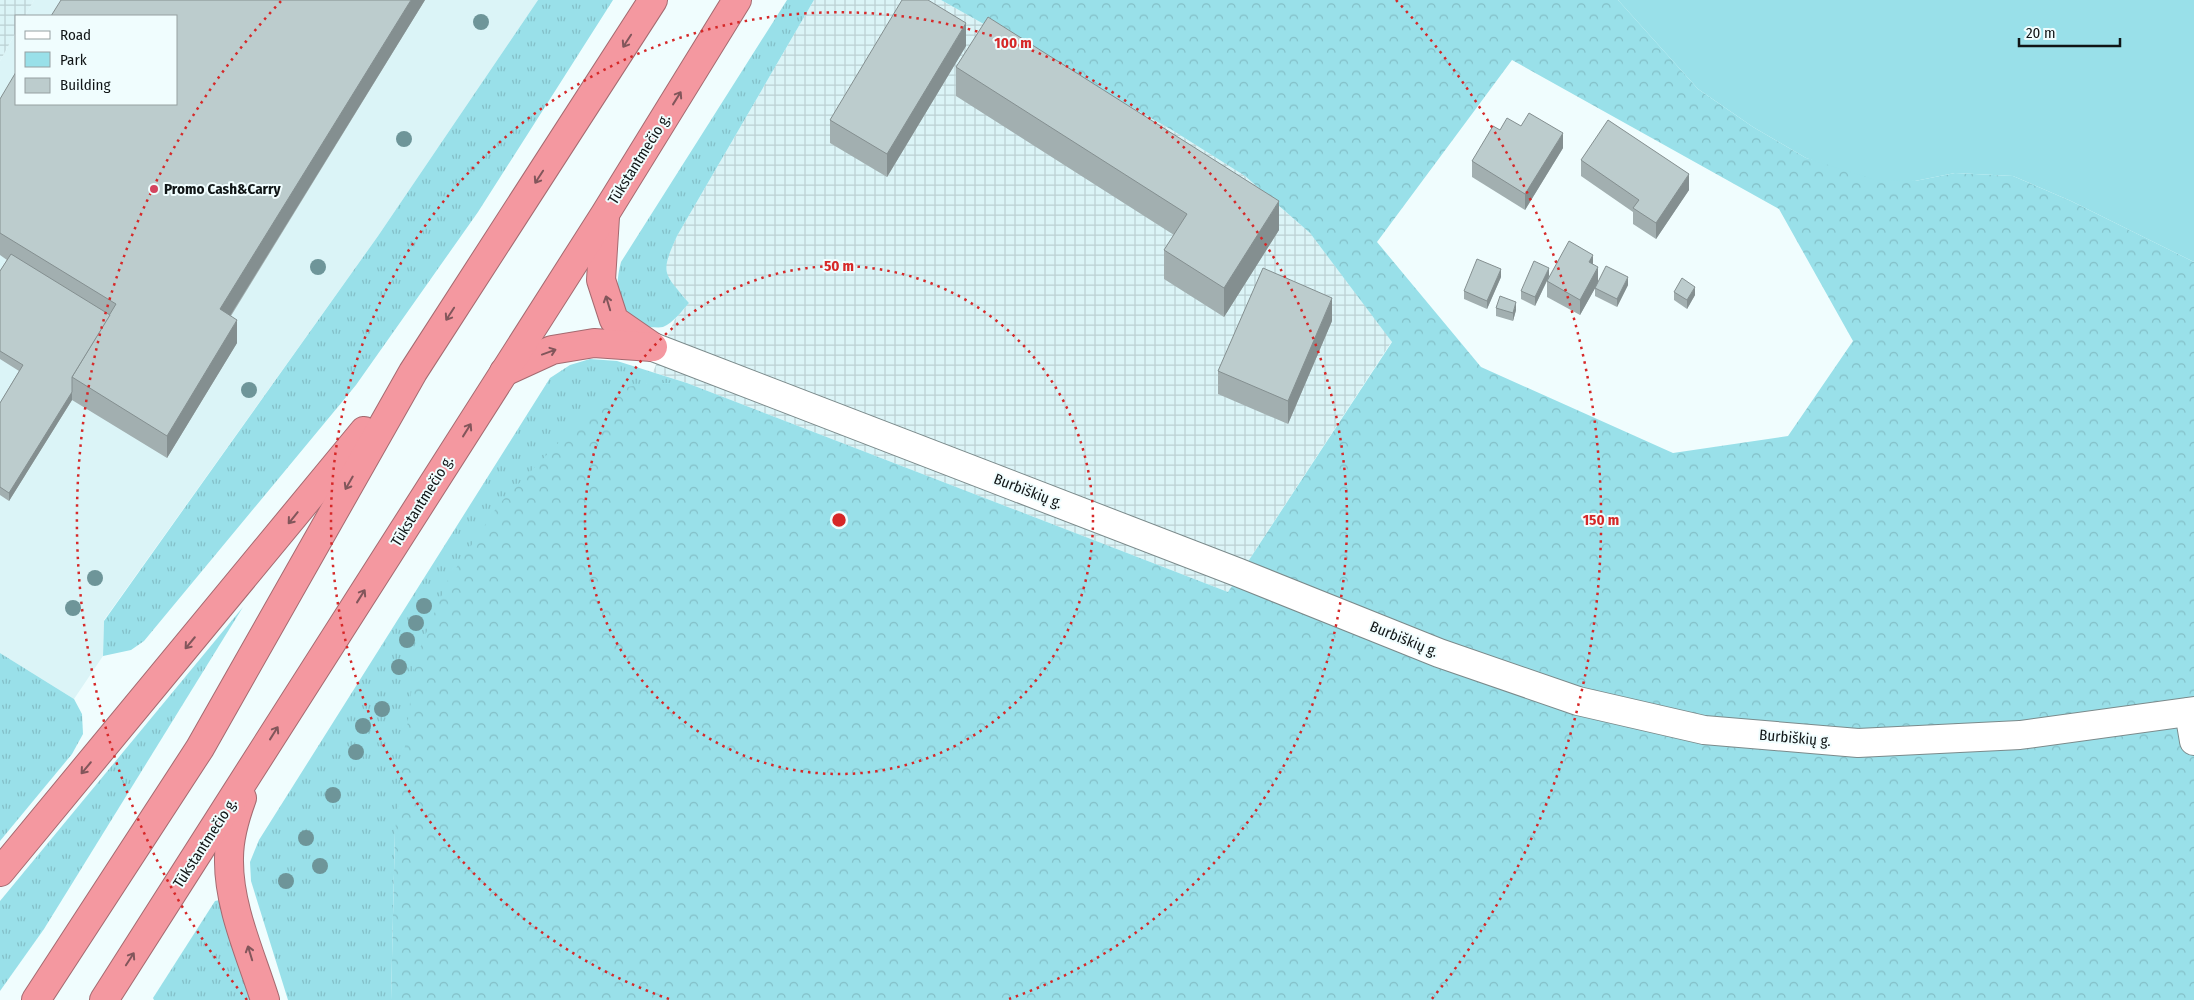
<svg xmlns="http://www.w3.org/2000/svg" width="2194" height="1000" font-family="'Fira Sans Condensed',sans-serif">
<style>
.built{fill:#dbf4f7}
.industrial{fill:url(#industrial-grid)}
.grass{fill:url(#grass-tufts)}
.forest{fill:url(#forest-crowns);fill-rule:evenodd}
.green{fill:#99e0e9}
.lines{fill:none;stroke-linecap:round;stroke-linejoin:round}
.minor-casing{stroke:#7b8a8b;stroke-width:30}
.highway-casing{stroke:#a46a70;stroke-width:30}
.minor{stroke:#fff;stroke-width:28}
.highway{stroke:#f498a0;stroke-width:28}
.tree{fill:#6e9599}
.wall{fill:#a2afb0}
.shaded-wall{fill:#848f90}
.building{fill:#bccccd;stroke:#848f90}
.oneway{stroke:#82565b}
.ring{fill:none;stroke:#d62828;stroke-width:2.5;stroke-dasharray:2.5 5}
.poi-dot{fill:#d4445e;stroke:#f0fdfe;stroke-width:2}
.labels{text-anchor:middle;stroke-width:4;stroke-linejoin:round;paint-order:stroke}
.street-label{font-size:15px;fill:#101516;stroke:#f0fdfe}
.poi-label{font-size:15px;font-weight:bold;fill:#101516;stroke:#f0fdfe;text-anchor:start}
.centre{fill:#d62828;stroke:#f0fdfe;stroke-width:2.5}
.ring-label{font-size:15px;text-anchor:middle;font-weight:bold;fill:#d62828;stroke:#f0fdfe;stroke-width:4;stroke-linejoin:round;paint-order:stroke}
</style>
<defs>
<pattern id="industrial-grid" width="8" height="8" patternUnits="userSpaceOnUse" patternTransform="scale(1.25)"><rect width="8" height="8" fill="#dbf4f7"/><path d="M0 4h8M4 0v8" fill="none" stroke="#bbd0d3"/></pattern>
<pattern id="grass-tufts" width="24" height="20" patternUnits="userSpaceOnUse" patternTransform="scale(1.25)"><rect width="24" height="20" fill="#99e0e9"/><path d="M3 7l-1-3M5 7V3M7 7l1-3M15 17l-1-3M17 17v-4M19 17l1-3" fill="none" stroke="#83bfc7"/></pattern>
<pattern id="forest-crowns" width="20" height="18" patternUnits="userSpaceOnUse" patternTransform="scale(1.25)"><rect width="20" height="18" fill="#99e0e9"/><path d="M2 6a3 3 0 1 1 6 0M12 15a3 3 0 1 1 6 0" fill="none" stroke="#83bfc7"/></pattern>
</defs>
<rect width="100%" height="100%" fill="#f0fdfe"/>
<!-- built -->
<path class="built" d="M34,0H538L378,236L104,620L103,656L74,699L0,653V61L16,32V104H176V16H25Z"/>
<!-- industrial -->
<g class="industrial">
<path d="M0,0H34L25,16H16V32L0,61Z"/>
<path d="M814,0H941L1172,130L1245,176L1310,233L1392,341L1228,592L687,383L653,372L675,319L689,303L667,278L665,262L677,236Z"/>
</g>
<!-- grass -->
<g class="grass">
<path d="M538,0H613L478,212L356,385L144,641L131,650L103,656L104,621L378,236Z"/>
<path d="M787,0H814L677,236C660,274 663,272 689,303C681,312 674,322 663,327C659,328 653,327 648,327C615,326 614,286 621,262Z"/>
<path d="M590,359L617,361L687,383H647L395,831L391,1000H288L251,881L250,862L259,840L550,378L570,365Z"/>
<path d="M243,607L44,929L0,991V901Z"/>
<path d="M0,653L74,699L82,714L83,734L72,754L0,841Z"/>
<path d="M220,900L254,1000H154L153,998L215,901Z"/>
</g>
<!-- forest -->
<path class="forest" d="M941,0H1618L1698,89L1753,127L1806,158L1915,181L1955,173L2013,176L2071,201L2194,262V1000H391L395,831L415,660L448,580L499,504L597,403L623,388L647,383H687L1228,592L1392,342L1310,233L1245,176L1172,130ZM1512,60L1779,209L1853,341L1788,436L1673,453L1481,367L1377,242Z"/>
<!-- green -->
<path class="green" d="M1618,0H2194V262L2071,201L2013,176L1955,173L1915,181L1876,180L1806,158L1753,127L1698,89Z"/>
<g class="lines">
<!-- minor casing -->
<g class="minor-casing">
<g id="minor">
<path d="M653,347L1237,572L1439,653L1578,701L1704,730L1858,743L2020,735L2194,711"/>
<path d="M2189,712L2194,741"/>
</g>
</g>
<!-- highway casing -->
<g class="highway-casing">
<g id="highway">
<path d="M605,217L601,280L614,320L653,347"/>
<path d="M504,372L552,350L594,343L652,347"/>
<path d="M242,798C235,817 229,838 229,858C228,906 251,955 265,1000"/>
<path d="M0,872L364,431"/>
<path d="M36,1000L200,748L413,372L653,0"/>
<path d="M104,1000L605,214L737,0"/>
</g>
</g>
<!-- minor -->
<use href="#minor" class="minor"/>
<!-- highway -->
<use href="#highway" class="highway"/>
</g>
<!-- trees -->
<g class="tree">
<circle cx="481" cy="22" r="8"/>
<circle cx="404" cy="139" r="8"/>
<circle cx="318" cy="267" r="8"/>
<circle cx="249" cy="390" r="8"/>
<circle cx="95" cy="578" r="8"/>
<circle cx="424" cy="606" r="8"/>
<circle cx="73" cy="608" r="8"/>
<circle cx="416" cy="623" r="8"/>
<circle cx="407" cy="640" r="8"/>
<circle cx="399" cy="667" r="8"/>
<circle cx="382" cy="709" r="8"/>
<circle cx="363" cy="726" r="8"/>
<circle cx="356" cy="752" r="8"/>
<circle cx="333" cy="795" r="8"/>
<circle cx="306" cy="838" r="8"/>
<circle cx="320" cy="866" r="8"/>
<circle cx="286" cy="881" r="8"/>
</g>
<!-- wall -->
<g class="wall">
<path d="M425,0L231,316L237,343L167,458L72,400L9,501L0,495V403L19,371L0,359V271L7,260L0,255V99Z"/>
<path d="M966,46L887,177L830,143V120Z"/>
<path d="M956,67L1279,230L1224,317L1164,279V250L1174,235L956,96Z"/>
<path d="M1521,126L1563,148L1525,210L1472,177V161L1500,130Z"/>
<path d="M1581,160L1689,190L1656,239L1633,224V212L1581,176Z"/>
<path d="M1593,264L1598,282L1628,285L1617,307L1595,296V288L1580,315L1547,297V281L1535,306L1521,299V291L1549,276Z"/>
<path d="M1501,277L1487,309L1464,299V291Z"/>
<path d="M1674,292L1695,295L1687,309L1674,300Z"/>
<path d="M1496,308L1516,310L1513,321L1496,316Z"/>
<path d="M1332,321L1288,424L1218,394V371Z"/>
</g>
<!-- shaded-wall -->
<g class="shaded-wall">
<path d="M411,0H425L220,332V309Z"/>
<path d="M966,23V46L887,177V154Z"/>
<path d="M1563,133V148L1525,210V194Z"/>
<path d="M1689,174V190L1656,239V223Z"/>
<path d="M1279,201V230L1224,317V288Z"/>
<path d="M1593,255V271L1589,262Z"/>
<path d="M1598,267V283L1580,315V300Z"/>
<path d="M1549,268V276L1535,306V297Z"/>
<path d="M1501,269V277L1487,309V301Z"/>
<path d="M1628,277V285L1617,307V299Z"/>
<path d="M1695,287V295L1687,309V300Z"/>
<path d="M1332,298V321L1288,424V401Z"/>
<path d="M1516,302V310L1513,321V313Z"/>
<path d="M237,320V343L167,458V436Z"/>
<path d="M72,392V400L9,501V493Z"/>
</g>
<!-- building -->
<g class="building">
<path d="M61,0H411L220,309L237,320L167,436L72,377L116,304L0,233V99L16,72V104H176V16H51Z"/>
<path d="M902,0H928L966,23L887,154L830,120Z"/>
<path d="M988,17L1279,201L1224,288L1164,250L1187,214L956,67Z"/>
<path d="M1529,113L1563,133L1525,194L1472,161L1493,126L1500,130L1507,118L1521,126Z"/>
<path d="M1608,120L1689,174L1656,223L1633,208L1639,200L1581,160Z"/>
<path d="M1569,241L1593,255L1589,262L1598,267L1580,300L1547,281Z"/>
<path d="M11,254L110,315L72,377V392L9,493L0,487V403L23,365L0,351V271Z"/>
<path d="M1477,259L1501,269L1487,301L1464,291Z"/>
<path d="M1534,261L1549,268L1535,297L1521,291Z"/>
<path d="M1606,266L1628,277L1617,299L1595,288Z"/>
<path d="M1263,268L1332,298L1288,401L1218,371Z"/>
<path d="M1682,278L1695,287L1687,300L1674,292Z"/>
<path d="M1500,296L1516,302L1513,313L1496,308Z"/>
</g>
<!-- one-way arrows -->
<defs><path id="oneway-shaft" d="M-6 0H5M1.5-3L5.5 0L1.5 3" fill="none" stroke-width="1.6" stroke-linecap="round" stroke-linejoin="round" transform="scale(1.25)"/></defs>
<g class="oneway">
<use href="#oneway-shaft" transform="translate(627 41) rotate(123)"/>
<use href="#oneway-shaft" transform="translate(677 98) rotate(-58)"/>
<use href="#oneway-shaft" transform="translate(539 177) rotate(123)"/>
<use href="#oneway-shaft" transform="translate(608 303) rotate(-107)"/>
<use href="#oneway-shaft" transform="translate(450 314) rotate(123)"/>
<use href="#oneway-shaft" transform="translate(549 352) rotate(-20)"/>
<use href="#oneway-shaft" transform="translate(467 430) rotate(-58)"/>
<use href="#oneway-shaft" transform="translate(349 483) rotate(120)"/>
<use href="#oneway-shaft" transform="translate(293 518) rotate(129)"/>
<use href="#oneway-shaft" transform="translate(361 596) rotate(-58)"/>
<use href="#oneway-shaft" transform="translate(190 643) rotate(130)"/>
<use href="#oneway-shaft" transform="translate(274 733) rotate(-58)"/>
<use href="#oneway-shaft" transform="translate(86 768) rotate(130)"/>
<use href="#oneway-shaft" transform="translate(250 953) rotate(-107)"/>
<use href="#oneway-shaft" transform="translate(130 959) rotate(-57)"/>
</g>
<!-- distance rings -->
<g class="ring">
<circle cx="839" cy="520" r="254"/>
<path d="M669 999A508 508 0 1 1 1009 999"/>
<path d="M247 1000A762 762 0 0 1 282 0M1396 0A762 762 0 0 1 1431 1000"/>
</g>
<!-- markers -->
<circle class="poi-dot" cx="154" cy="189" r="5"/>
<g class="labels">
<!-- street labels -->
<g class="street-label">
<text transform="translate(639 159) rotate(-58)" y="5">Tūkstantmečio g.</text>
<text transform="translate(1028 491) rotate(21)" y="5">Burbiškių g.</text>
<text transform="translate(422 501) rotate(-58)" y="5">Tūkstantmečio g.</text>
<text transform="translate(1404 639) rotate(22)" y="5">Burbiškių g.</text>
<text transform="translate(1795 738) rotate(5)" y="5">Burbiškių g.</text>
<text transform="translate(205 843) rotate(-57)" y="5">Tūkstantmečio g.</text>
</g>
<!-- poi labels -->
<g class="poi-label">
<text x="164" y="194">Promo Cash&amp;Carry</text>
</g>
</g>
<circle cx="839" cy="520" r="8" class="centre"/>
<g class="ring-label">
<text x="1013" y="48">100 m</text>
<text x="839" y="271">50 m</text>
<text x="1601" y="525">150 m</text>
</g>
<!-- legend -->
<rect x="15" y="15" width="162" height="90" fill="#f0fdfe" stroke="#96a0a1"/>
<rect x="25" y="31" width="25" height="8" fill="#ffffff" stroke="#96a0a1"/>
<text x="60" y="40" font-size="15" fill="#101516">Road</text>
<rect x="25" y="52" width="25" height="15" fill="#99e0e9" stroke="#96a0a1"/>
<text x="60" y="65" font-size="15" fill="#101516">Park</text>
<rect x="25" y="78" width="25" height="15" fill="#bccccd" stroke="#96a0a1"/>
<text x="60" y="90" font-size="15" fill="#101516">Building</text>
<!-- scale -->
<path d="M2019 38v8h101v-8" fill="none" stroke="#101516" stroke-width="2.5"/>
<text x="2026" y="38" font-size="15" fill="#101516" stroke="#f0fdfe" stroke-width="4" paint-order="stroke">20 m</text>
</svg>
